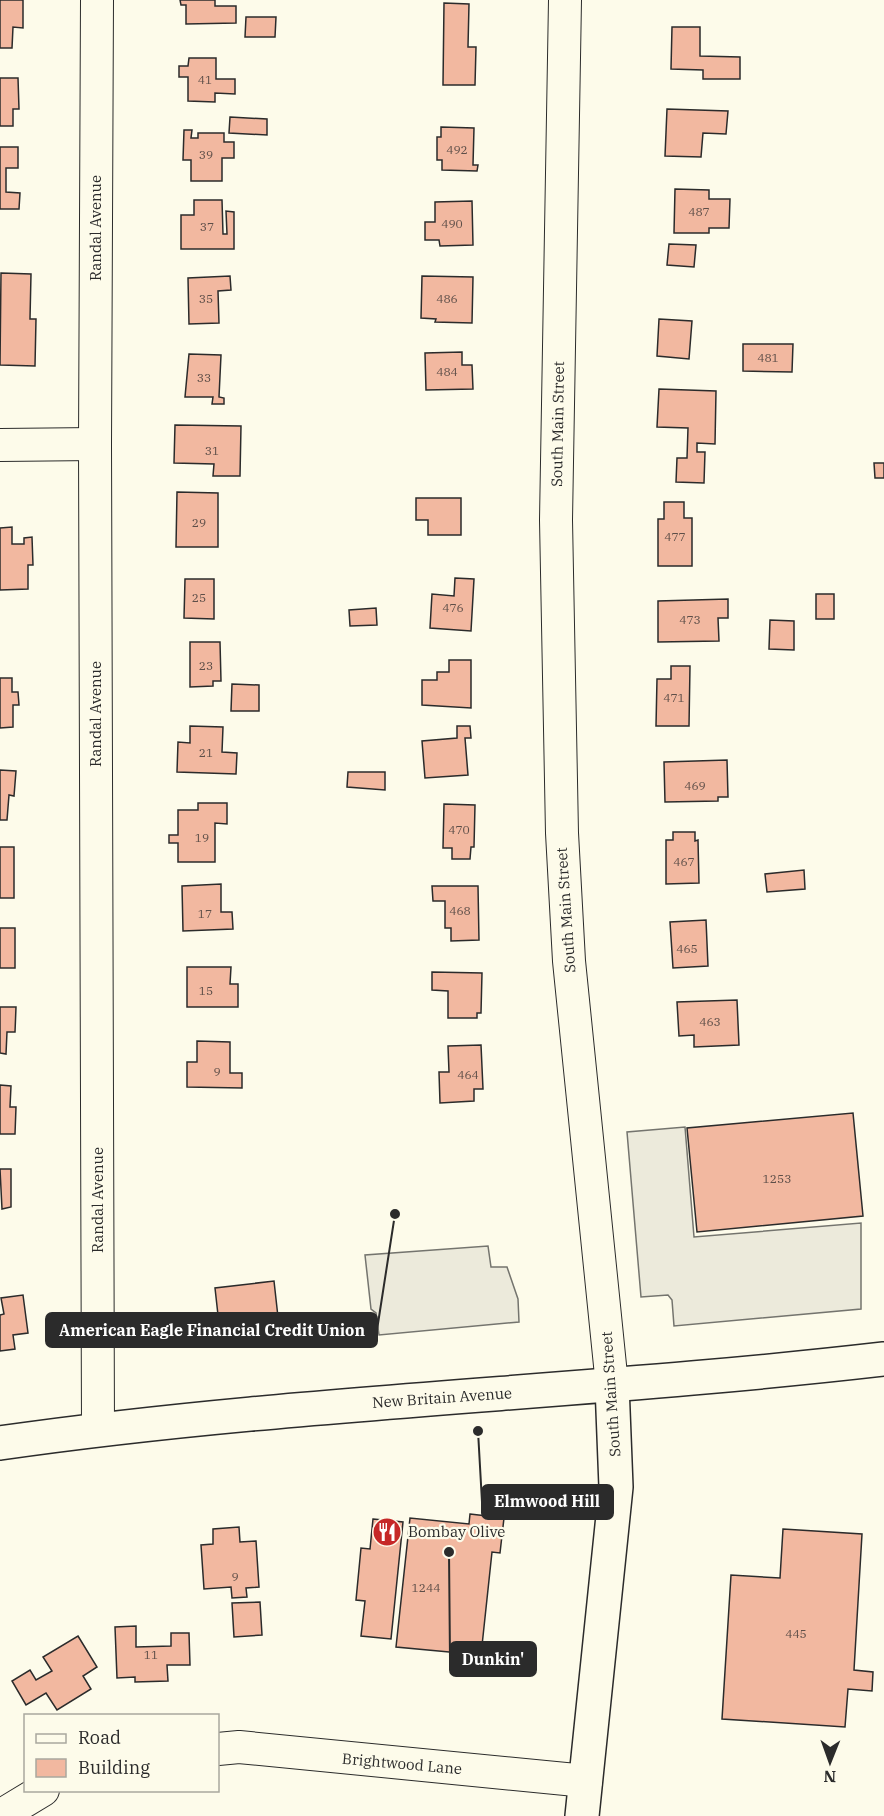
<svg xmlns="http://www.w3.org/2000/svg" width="884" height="1816" font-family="'IBM Plex Serif',serif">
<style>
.parking{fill:#eceadb;stroke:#74746e;stroke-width:1.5}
.building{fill:#f2b8a0;stroke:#2b2b2b;stroke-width:1.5}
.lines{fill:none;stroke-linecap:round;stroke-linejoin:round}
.minor-casing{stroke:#2b2b2b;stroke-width:34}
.major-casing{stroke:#2b2b2b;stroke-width:36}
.minor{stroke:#fdfbea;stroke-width:32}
.major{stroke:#fdfbea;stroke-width:33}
.labels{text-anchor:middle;stroke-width:4.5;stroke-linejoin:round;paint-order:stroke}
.number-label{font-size:12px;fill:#5d4e48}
.street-label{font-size:15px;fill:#2b2b2b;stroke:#fdfbea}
.poi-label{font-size:15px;fill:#2b2b2b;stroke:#fdfbea;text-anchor:start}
.leader{fill:none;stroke:#2b2b2b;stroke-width:2}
.callout-dot{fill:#2b2b2b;stroke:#fdfbea;stroke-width:2}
.callout{fill:#2b2b2b;stroke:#2b2b2b;stroke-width:2}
.callout-label{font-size:16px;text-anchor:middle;font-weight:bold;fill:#fff}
</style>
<rect width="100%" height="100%" fill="#fdfbea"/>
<!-- parking -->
<g class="parking">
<path d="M685,1127L694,1237L861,1223V1309L674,1326L672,1300L668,1295L641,1297L627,1132Z"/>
<path d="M488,1246L491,1267H507L518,1299L519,1322L379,1335L376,1313L371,1309L365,1255Z"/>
</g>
<!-- building -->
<g class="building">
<path d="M0,0H23V28L13,27L12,48H0Z"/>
<path d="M180,0H215V6H236V23L186,24V5H181Z"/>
<path d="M444,3L469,4L468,47H476L475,85H443Z"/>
<path d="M246,17H276L275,37H245Z"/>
<path d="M672,27H700V56L740,57V79H703V70L671,69Z"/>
<path d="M189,58H216V79H235V94L215,93V102L188,101V77H179V66H188Z"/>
<path d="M0,78H18L19,109H13V126H0Z"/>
<path d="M667,109L728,111L726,134L703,133L701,157L665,156Z"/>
<path d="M230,117L267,119V135L229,133Z"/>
<path d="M441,127L474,128L473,165H478L477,171L442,170V160H437V137H441Z"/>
<path d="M184,130H192L191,138H198V133H224V142H234V158H222V181H191V160H183Z"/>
<path d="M0,147H18V168H6V192L20,193L19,209H0Z"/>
<path d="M675,189L709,190V199H730L729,228H709V233H674Z"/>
<path d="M194,200H222L223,234H227L226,211L234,212V249H181V215H194Z"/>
<path d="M472,201L473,245L440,246L439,240H425V222H435V202Z"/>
<path d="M669,244L696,245L694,267L667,265Z"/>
<path d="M1,273L31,274L30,319H36L35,366L0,365Z"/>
<path d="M230,276L231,290L218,291L219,323L189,324L188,278Z"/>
<path d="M422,276L473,277L472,323L435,322L436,319L421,318Z"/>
<path d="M659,319L692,321L689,359L657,356Z"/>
<path d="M743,344H793L792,372L743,371Z"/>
<path d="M462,352V365H472L473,389L426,390L425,353Z"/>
<path d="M189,354L221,355L219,397L224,398V404H212L213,397H185Z"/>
<path d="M659,389L716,391L715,444L697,443V452H705L704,483L676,482L677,458H687L688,428L657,427Z"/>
<path d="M175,425L241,426L240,476H213L214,464L174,463Z"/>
<path d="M874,463H884V478H875Z"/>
<path d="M177,492L218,493V547H176Z"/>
<path d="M416,498H461V535H428V520H416Z"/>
<path d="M664,502H684V518H692V566H658V519H664Z"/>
<path d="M12,527V544H24V538L32,537L33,565H28V589L0,590V528Z"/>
<path d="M455,578L474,579L471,631L430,628L432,594L454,596Z"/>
<path d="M185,579H214V619L184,618Z"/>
<rect x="816" y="594" width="18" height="25"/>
<path d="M728,599V618H718L719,641L658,642V601Z"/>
<path d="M376,608L377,625L350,626L349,610Z"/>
<path d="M770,620L794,621V650L769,649Z"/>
<path d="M190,642H220L221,681H213V686L190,687Z"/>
<path d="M449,660H471V708L422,705V680H437V672H449Z"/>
<path d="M671,666H690L689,726H656L657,679H671Z"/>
<path d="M0,678H12V692H18L19,705H13V727L0,728Z"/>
<path d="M232,684L259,685V711H231Z"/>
<path d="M190,726L223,727L222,752L237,753L236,774L177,772L178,742L190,743Z"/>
<path d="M457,726H470L471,738H465L468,775L425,778L422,741L457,738Z"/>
<path d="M727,760L728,797H718V801L665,802L664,762Z"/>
<path d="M0,770L16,771L14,796L9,795L7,820H0Z"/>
<path d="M348,772H385V790L347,787Z"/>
<path d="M198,803H227V824L215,823V862H178V843H169V835H178V810H198Z"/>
<path d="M444,804L475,805L474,847H471L470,859H452V848H443Z"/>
<path d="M673,832H695V841L698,840L699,883L666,884V840H673Z"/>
<rect x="0" y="847" width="14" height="51"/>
<path d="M804,870L805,889L767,892L765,874Z"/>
<path d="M221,884V912H232L233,929L183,931L182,886Z"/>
<path d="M432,886H478L479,940L451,941V928H445V901H433Z"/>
<path d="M706,920L708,966L673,968L670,922Z"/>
<rect x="0" y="928" width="15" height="40"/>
<path d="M187,967H231L230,984H238V1007H187Z"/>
<path d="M432,972L482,973L481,1013H477V1018H448V991L432,990Z"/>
<path d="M737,1000L739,1045L694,1047V1035L679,1036L677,1002Z"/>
<path d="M0,1007H16L15,1032H7L6,1054L0,1053Z"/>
<path d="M197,1041L230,1042V1073H242V1088L187,1087V1062H197Z"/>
<path d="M481,1045L483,1089H474V1101L440,1103L439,1072H449L448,1046Z"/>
<path d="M0,1085L11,1086L10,1107H16L15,1134H0Z"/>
<path d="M853,1113L863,1216L697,1232L687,1128Z"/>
<path d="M0,1169H11V1207L2,1209Z"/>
<path d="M274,1281L279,1326L220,1333L215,1288Z"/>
<path d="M23,1295L28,1333L13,1335L15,1349L0,1351V1315L4,1314L1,1298Z"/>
<path d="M470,1514L504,1518L500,1553L492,1552L481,1655L396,1647L410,1518L469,1524Z"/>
<path d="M373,1519L403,1522L391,1639L361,1636L365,1601L356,1600L361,1548L370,1549Z"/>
<path d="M239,1527L240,1542L256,1541L259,1587L246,1588L247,1597L232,1598L231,1587L204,1589L201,1545L213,1544V1529Z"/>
<path d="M783,1529L862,1534L854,1670L873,1672L872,1691L848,1689L845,1727L722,1719L731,1575L780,1578Z"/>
<path d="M260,1602L262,1635L234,1637L232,1603Z"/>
<path d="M136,1626V1647L171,1646V1633H189L190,1665H167L168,1681L135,1682V1677L117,1678L115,1627Z"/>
<path d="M78,1636L97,1667L83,1676L91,1689L57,1710L46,1693L26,1705L12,1681L30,1670L36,1680L52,1671L43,1657Z"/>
</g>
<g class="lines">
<!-- minor casing -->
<g class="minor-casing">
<g id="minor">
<path d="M97,0L95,444L98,1429"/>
<path d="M565,0L556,520L562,833L569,961L612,1385"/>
<path d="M0,445L95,444"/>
<path d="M218,1749L239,1747L586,1781"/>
<path d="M0,1816L43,1790"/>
</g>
</g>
<!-- major casing -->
<g class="major-casing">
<g id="major">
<path d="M0,1443C293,1401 590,1393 884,1359"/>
<path d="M582,1816L616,1487L612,1385"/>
</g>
</g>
<!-- minor -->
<use href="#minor" class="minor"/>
<!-- major -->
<use href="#major" class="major"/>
</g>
<!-- icons -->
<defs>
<g id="restaurant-disc" transform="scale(1.5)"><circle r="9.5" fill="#c62828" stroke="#fdfbea"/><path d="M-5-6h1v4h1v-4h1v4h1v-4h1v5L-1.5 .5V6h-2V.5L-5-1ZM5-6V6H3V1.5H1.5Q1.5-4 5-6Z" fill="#fff"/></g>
</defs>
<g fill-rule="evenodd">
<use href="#restaurant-disc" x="387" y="1532"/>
</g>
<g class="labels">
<!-- number labels -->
<g class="number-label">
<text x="205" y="84">41</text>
<text x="457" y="154">492</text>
<text x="206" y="159">39</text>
<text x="699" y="216">487</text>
<text x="452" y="228">490</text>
<text x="207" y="231">37</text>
<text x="206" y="303">35</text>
<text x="447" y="303">486</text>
<text x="768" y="362">481</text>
<text x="447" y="376">484</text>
<text x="204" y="382">33</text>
<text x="212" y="455">31</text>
<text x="199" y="527">29</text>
<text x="675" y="541">477</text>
<text x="199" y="602">25</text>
<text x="453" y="612">476</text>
<text x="690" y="624">473</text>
<text x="206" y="670">23</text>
<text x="674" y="702">471</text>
<text x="206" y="757">21</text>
<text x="695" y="790">469</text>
<text x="459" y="834">470</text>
<text x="202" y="842">19</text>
<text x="684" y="866">467</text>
<text x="460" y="915">468</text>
<text x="205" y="918">17</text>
<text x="687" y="953">465</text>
<text x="206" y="995">15</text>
<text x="710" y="1026">463</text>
<text x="217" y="1076">9</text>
<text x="468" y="1079">464</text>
<text x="777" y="1183">1253</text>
<text x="235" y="1581">9</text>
<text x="426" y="1592">1244</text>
<text x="796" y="1638">445</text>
<text x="151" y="1659">11</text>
</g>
<!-- street labels -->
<g class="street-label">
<text transform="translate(96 228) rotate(-90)" y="5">Randal Avenue</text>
<text transform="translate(558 424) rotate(-89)" y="5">South Main Street</text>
<text transform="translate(96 714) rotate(-90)" y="5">Randal Avenue</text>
<text transform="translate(566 910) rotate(-94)" y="5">South Main Street</text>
<text transform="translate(98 1200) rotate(-90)" y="5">Randal Avenue</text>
<text transform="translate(611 1394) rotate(-94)" y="5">South Main Street</text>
<text transform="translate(442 1398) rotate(-4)" y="5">New Britain Avenue</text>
<text transform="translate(402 1764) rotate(5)" y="5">Brightwood Lane</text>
</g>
<!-- poi labels -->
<g class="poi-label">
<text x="408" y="1537">Bombay Olive</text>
</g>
</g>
<!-- callouts -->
<path class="leader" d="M395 1214L377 1330M478 1431L482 1502M449 1552L450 1659"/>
<g class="callout-dot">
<circle cx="395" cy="1214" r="6"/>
<circle cx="478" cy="1431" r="6"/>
<circle cx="449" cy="1552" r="6"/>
</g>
<g class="callout">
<rect x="46" y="1313" width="331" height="34" rx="6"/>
<rect x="482" y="1485" width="131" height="34" rx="6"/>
<rect x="450" y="1642" width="86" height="34" rx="6"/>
</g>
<g class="callout-label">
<text x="212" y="1336">American Eagle Financial Credit Union</text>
<text x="547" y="1507">Elmwood Hill</text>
<text x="493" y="1665">Dunkin'</text>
</g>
<!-- legend -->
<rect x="24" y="1714" width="195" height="78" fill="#fdfbea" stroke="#a9a89e" stroke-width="1.5"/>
<rect x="36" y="1734" width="30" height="9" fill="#fdfbea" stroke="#a9a89e" stroke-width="1.5"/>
<text x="78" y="1744" font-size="18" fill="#2b2b2b">Road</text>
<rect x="36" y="1759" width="30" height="18" fill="#f2b8a0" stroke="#a9a89e" stroke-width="1.5"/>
<text x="78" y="1774" font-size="18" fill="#2b2b2b">Building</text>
<!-- north arrow -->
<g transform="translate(830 1762) rotate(181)" stroke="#fdfbea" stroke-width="4.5" paint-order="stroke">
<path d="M0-4.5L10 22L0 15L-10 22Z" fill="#2b2b2b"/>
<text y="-9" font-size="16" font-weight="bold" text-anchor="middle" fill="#2b2b2b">N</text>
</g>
</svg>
